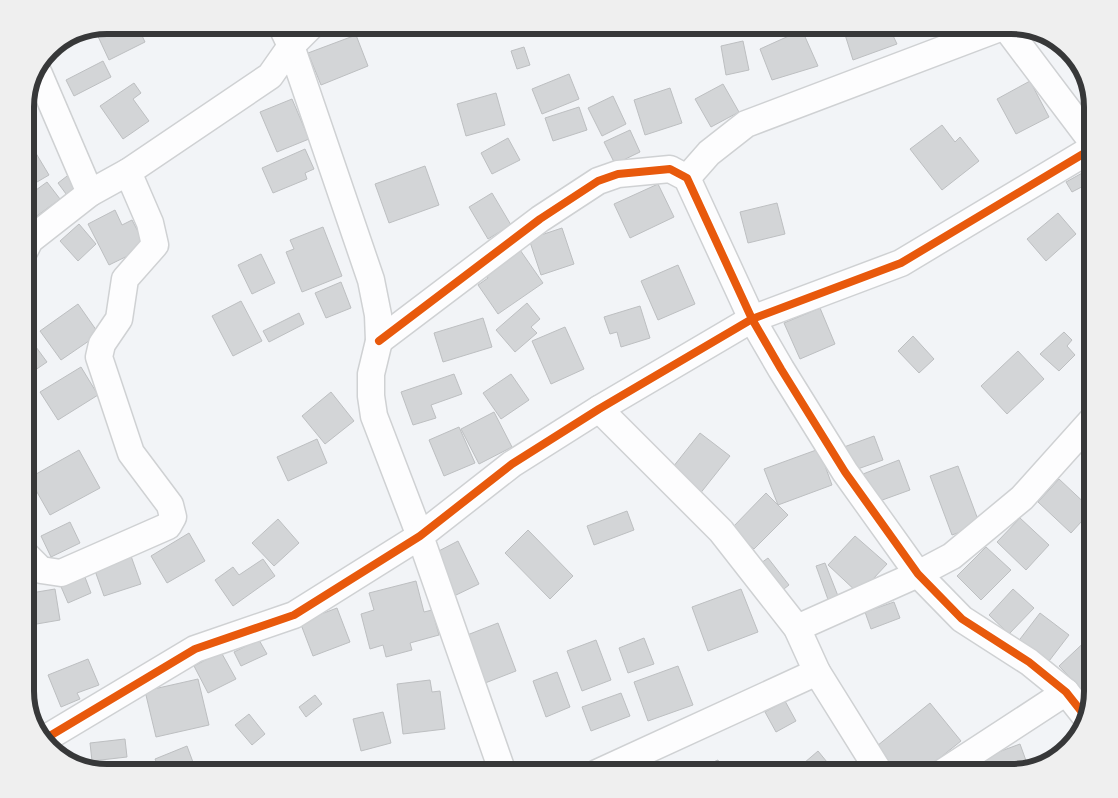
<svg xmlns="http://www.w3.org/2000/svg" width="1118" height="798" font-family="'Archivo Narrow',sans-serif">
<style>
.building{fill:#d3d5d7;stroke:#bdbfc1}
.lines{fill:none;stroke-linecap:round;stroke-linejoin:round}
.street-casing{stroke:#cfd1d3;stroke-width:29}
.street{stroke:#fdfdfe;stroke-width:26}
.cycleway-casing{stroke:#fff;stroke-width:11}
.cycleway{stroke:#e8590c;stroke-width:8}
.rim{fill:none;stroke:#373839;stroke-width:6}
</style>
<rect width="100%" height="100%" fill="#f2f4f7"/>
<!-- building -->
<g class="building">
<path d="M107,25H137L145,42L109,60L95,30Z"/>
<path d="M842,25H888L897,44L853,60Z"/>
<path d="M920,25H945L923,33Z"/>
<path d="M802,30L818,66L772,80L760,49Z"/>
<path d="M356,35L368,66L321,85L308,53Z"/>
<path d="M743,41L749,70L726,75L721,46Z"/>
<path d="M524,47L530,65L517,69L511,51Z"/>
<path d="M103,61L111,77L74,96L66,80Z"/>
<path d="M569,74L579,99L542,114L532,89Z"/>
<path d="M1030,81L1049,117L1016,134L997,99Z"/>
<path d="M134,83L141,93L133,99L149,121L123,139L100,106Z"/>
<path d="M723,84L739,112L711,127L695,99Z"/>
<path d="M670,88L682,123L645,135L634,100Z"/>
<path d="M496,93L505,125L466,136L457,104Z"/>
<path d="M613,96L626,124L602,136L588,108Z"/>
<path d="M292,99L309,139L277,152L260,112Z"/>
<path d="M579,107L587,130L553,141L545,118Z"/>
<path d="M942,125L955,142L960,137L979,161L942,190L910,149Z"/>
<path d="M630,130L640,152L615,164L604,142Z"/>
<path d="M508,138L520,160L492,174L481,153Z"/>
<path d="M305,149L314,169L305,173L307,179L273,193L262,168Z"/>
<path d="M34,150L49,175L25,189V155Z"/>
<path d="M425,166L439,205L389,223L375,184Z"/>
<path d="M1093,167V181L1072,192L1066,182Z"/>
<path d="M71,173L82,187L69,198L58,183Z"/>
<path d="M47,182L60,199L34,218L25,206V198Z"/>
<path d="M658,184L674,217L630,238L614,204Z"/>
<path d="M492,193L511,225L488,239L469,207Z"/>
<path d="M777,203L785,234L748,243L740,212Z"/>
<path d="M115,210L122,225L132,220L146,247L109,265L88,224Z"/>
<path d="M1058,213L1076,234L1046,261L1027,239Z"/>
<path d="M79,224L96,244L78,261L60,241Z"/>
<path d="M323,227L342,276L302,292L286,252L294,249L290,240Z"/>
<path d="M562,228L574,264L541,275L529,239Z"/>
<path d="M518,247L543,283L498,314L478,285L488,278L484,271Z"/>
<path d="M261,254L275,283L252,294L238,265Z"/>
<path d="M678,265L695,304L658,320L641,281Z"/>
<path d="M341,282L351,308L326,318L315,293Z"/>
<path d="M241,301L262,341L233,356L212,316Z"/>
<path d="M527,303L540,319L531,327L537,333L515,352L496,330Z"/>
<path d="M78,304L99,334L61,360L40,331Z"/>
<path d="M640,306L650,338L621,347L617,332L610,334L604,317Z"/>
<path d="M820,308L835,344L800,359L784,323Z"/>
<path d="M299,313L304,324L269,342L263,331Z"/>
<path d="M483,318L492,347L443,362L434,333Z"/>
<path d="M565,327L584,369L551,384L532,341Z"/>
<path d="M25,332L47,362L25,377Z"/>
<path d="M1064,332L1072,340L1067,346L1075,355L1059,371L1040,354Z"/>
<path d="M913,336L934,359L919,373L898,351Z"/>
<path d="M1018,351L1044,379L1007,414L981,386Z"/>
<path d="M81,367L98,395L58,420L40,392Z"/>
<path d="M454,374L462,394L431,405L436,418L413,425L401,392Z"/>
<path d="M511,374L529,400L501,419L483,393Z"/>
<path d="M331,392L354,421L325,444L302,416Z"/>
<path d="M494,412L512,447L479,464L461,429Z"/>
<path d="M459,427L475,463L444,476L429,440Z"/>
<path d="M700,433L730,456L699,495L669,472Z"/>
<path d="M874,436L883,460L852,471L844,447Z"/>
<path d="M317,439L327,463L288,481L277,457Z"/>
<path d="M819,449L832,485L778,505L764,469Z"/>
<path d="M79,450L100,488L50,515L29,478Z"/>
<path d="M899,460L910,490L874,503L863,474Z"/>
<path d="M958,466L980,525L952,535L930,476Z"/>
<path d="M1059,479L1092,510L1071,533L1038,502Z"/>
<path d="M766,493L788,515L754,549L732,528Z"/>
<path d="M627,511L634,530L594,545L587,526Z"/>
<path d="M1020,518L1049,545L1026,570L997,542Z"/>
<path d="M278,519L299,543L274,566L252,543Z"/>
<path d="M70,522L80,543L51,557L41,536Z"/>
<path d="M528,530L573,576L550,599L505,553Z"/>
<path d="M189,533L205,561L167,583L151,556Z"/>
<path d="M855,536L887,564L859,594L828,565Z"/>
<path d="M458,541L479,584L454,596L433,554Z"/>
<path d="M986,547L1011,570L981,600L957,576Z"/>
<path d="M131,556L141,584L104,596L94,568Z"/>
<path d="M768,558L789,585L775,596L754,568Z"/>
<path d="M263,559L275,576L233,606L215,580L233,567L239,575Z"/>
<path d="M825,563L840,601L830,605L816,566Z"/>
<path d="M83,572L91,593L68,603L59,582Z"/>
<path d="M416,581L424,612L432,610L439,635L410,643L412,650L386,657L383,645L370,649L361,614L374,610L369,593Z"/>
<path d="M55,589L60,620L25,626V594Z"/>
<path d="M741,589L758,632L708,651L692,607Z"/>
<path d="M1013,589L1034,608L1009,634L989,615Z"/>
<path d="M894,602L900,618L871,629L865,612Z"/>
<path d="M337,608L350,642L313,656L300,622Z"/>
<path d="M1040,613L1069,635L1046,665L1017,643Z"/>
<path d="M498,623L516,671L480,685L462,637Z"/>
<path d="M1093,634V682L1083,691L1059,666Z"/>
<path d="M644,638L654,664L628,673L619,648Z"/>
<path d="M259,640L267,654L241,666L234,652Z"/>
<path d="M596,640L611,680L582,691L567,651Z"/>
<path d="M221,652L236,679L208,693L194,666Z"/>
<path d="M88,659L99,685L77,693L80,699L61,707L48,675Z"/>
<path d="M678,666L693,705L648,721L634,682Z"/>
<path d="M557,672L570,707L546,717L533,681Z"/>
<path d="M198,679L209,725L156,737L145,691Z"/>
<path d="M430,680L432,692L440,691L445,729L403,734L397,684Z"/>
<path d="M621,693L630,716L591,731L582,707Z"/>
<path d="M315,695L322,704L306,717L299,707Z"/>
<path d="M785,701L796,721L776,732L765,712Z"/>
<path d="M930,703L961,741L921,773H890L872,750Z"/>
<path d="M383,712L391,743L361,751L353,719Z"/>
<path d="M249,714L265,734L252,745L235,725Z"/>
<path d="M125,739L127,757L92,761L90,743Z"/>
<path d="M1020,744L1029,769L1011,773H991L985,757Z"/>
<path d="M187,746L197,773H161L155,759Z"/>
<path d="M818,751L827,762L818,770L821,773H801L797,769Z"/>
<path d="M718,760L723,773H704L702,767Z"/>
<path d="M282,765L285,773H259V772Z"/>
</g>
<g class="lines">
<!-- street casing -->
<g class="street-casing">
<g id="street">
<path d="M281,25L291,46L371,280L378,315L379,341L371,374V396L374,416L420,536L503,773"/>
<path d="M1004,25L1093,143"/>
<path d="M39,74L90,193"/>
<path d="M687,178L709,153L746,124L1005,26"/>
<path d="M25,250L30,240L90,193L128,172L270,76L291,46L312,25"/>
<path d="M379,341L540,219L598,181L618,174L670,169L687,178L752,319L781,369L845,472L918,574L962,619L1029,662L1066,692L1085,716"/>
<path d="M599,409L721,531L797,628L817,672L880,773"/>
<path d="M25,554L41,570L61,573L168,526L173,517L170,505L131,453L99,357L102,344L119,319L125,279L155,245L150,223L128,172"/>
<path d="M797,628L918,574L952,556L1022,498L1093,419"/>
<path d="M43,740L195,649L294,615L420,536L512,464L599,409L752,319L901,263L1093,148"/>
<path d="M597,773L817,672"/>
<path d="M942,773L1066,692"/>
</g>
</g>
<!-- street -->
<use href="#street" class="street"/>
<!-- cycleway casing -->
<g class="cycleway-casing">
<g id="cycleway">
<path d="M379,341L540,219L598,181L618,174L670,169L687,178L752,319L781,369L845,472L918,574L962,619L1029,662L1066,692L1085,716"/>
<path d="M43,740L195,649L294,615L420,536L512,464L599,409L752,319L901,263L1093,148"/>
</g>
</g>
<!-- cycleway -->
<use href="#cycleway" class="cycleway"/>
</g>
<!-- crop -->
<path d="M0 0H1118V798H0ZM107 34H1011A73 73 0 0 1 1084 107V691A73 73 0 0 1 1011 764H107A73 73 0 0 1 34 691V107A73 73 0 0 1 107 34Z" fill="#efefef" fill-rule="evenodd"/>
<path class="rim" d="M107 34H1011A73 73 0 0 1 1084 107V691A73 73 0 0 1 1011 764H107A73 73 0 0 1 34 691V107A73 73 0 0 1 107 34Z"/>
</svg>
